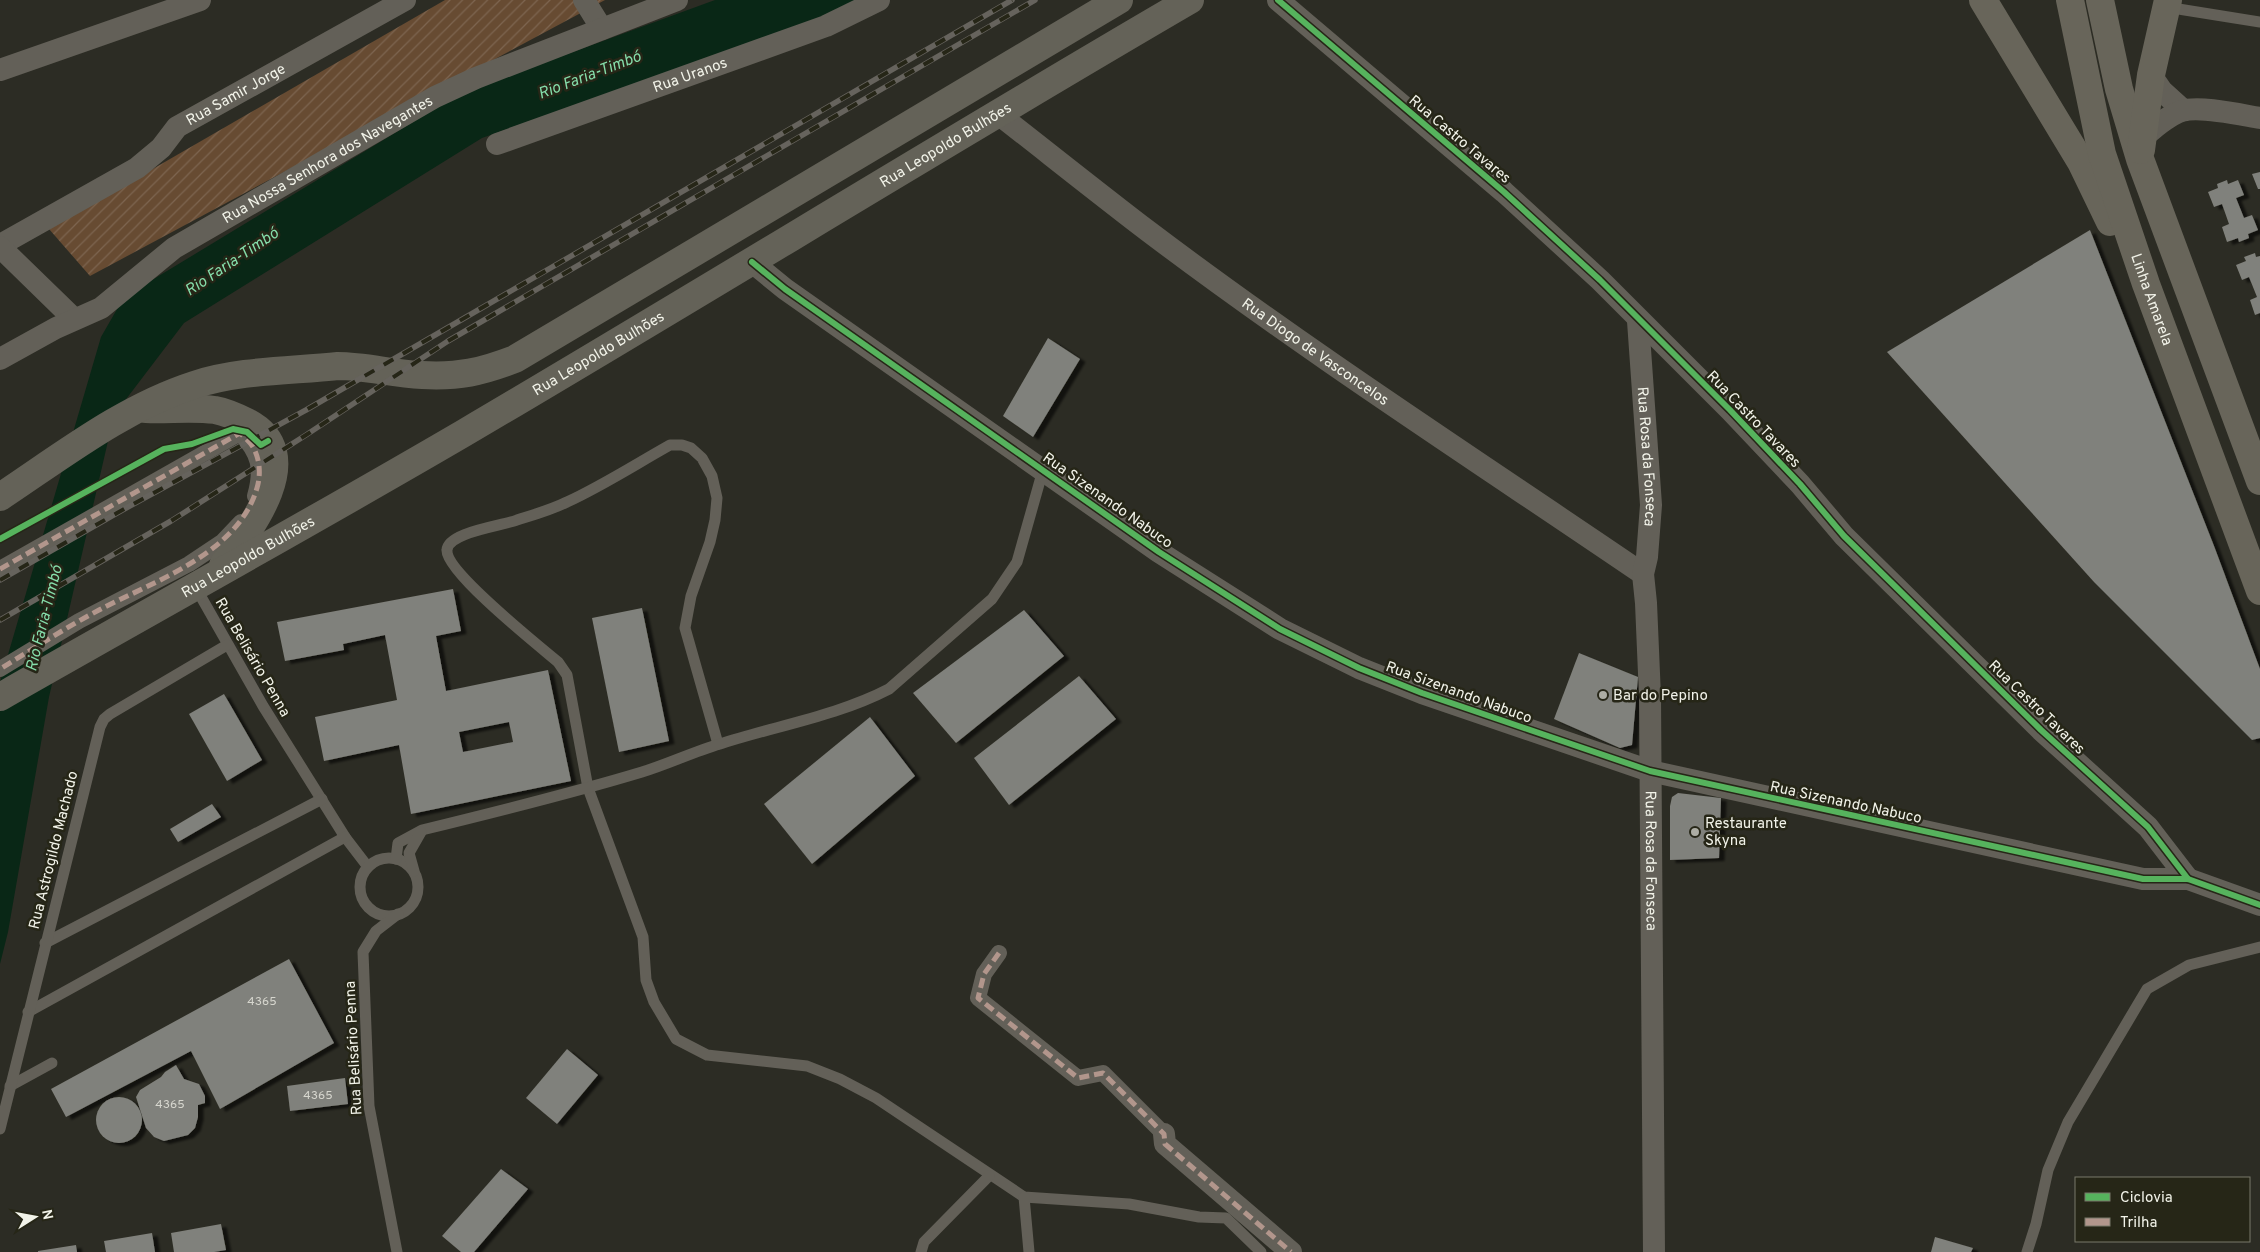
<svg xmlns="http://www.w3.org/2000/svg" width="2260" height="1252" font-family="Overpass,sans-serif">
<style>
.garden{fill:url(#garden-furrows)}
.water{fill:#092716}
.building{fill:#80817b;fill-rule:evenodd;filter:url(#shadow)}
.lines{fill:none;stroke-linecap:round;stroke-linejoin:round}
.service{stroke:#636058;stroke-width:11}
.pedestrian{stroke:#636058;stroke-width:16}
.minor{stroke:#636058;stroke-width:22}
.secondary{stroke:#646258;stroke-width:28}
.motorway{stroke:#68655a;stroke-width:28}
.rail-casing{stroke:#66635d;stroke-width:5.5}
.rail{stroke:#262617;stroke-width:4;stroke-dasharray:11;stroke-linecap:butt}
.quiet{stroke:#b2968c;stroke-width:5;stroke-dasharray:10 5;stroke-linecap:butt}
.cycleway-casing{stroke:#262617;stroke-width:9}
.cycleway{stroke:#56b35d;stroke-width:6}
.poi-dot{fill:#adada4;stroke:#262617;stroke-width:2}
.labels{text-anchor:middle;stroke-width:5;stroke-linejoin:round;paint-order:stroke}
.number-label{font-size:12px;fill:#d6d6ce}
.street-label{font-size:15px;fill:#f2f3e9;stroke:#262617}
.poi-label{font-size:15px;fill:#f2f3e9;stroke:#262617;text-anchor:start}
.water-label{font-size:16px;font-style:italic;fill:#85ddaa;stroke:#262617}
</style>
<defs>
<pattern id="garden-furrows" width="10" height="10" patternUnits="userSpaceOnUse" patternTransform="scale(1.25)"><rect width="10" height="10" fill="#674b32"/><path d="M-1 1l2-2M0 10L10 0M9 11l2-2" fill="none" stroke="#7d6550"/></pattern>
<filter id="shadow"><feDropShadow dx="5.5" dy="3" stdDeviation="1" flood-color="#0009"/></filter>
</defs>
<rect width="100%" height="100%" fill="#2c2c24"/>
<!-- garden -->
<path class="garden" d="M445,0H605L90,276L49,229Z"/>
<!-- water -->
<path class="water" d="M715,0H861L848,8L482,138L184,323L114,415L49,697L8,932L0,964V682L101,337L124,297L461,93Z"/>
<!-- building -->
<g class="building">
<path d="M2260,172V189H2258L2252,174Z"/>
<path d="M2227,180L2228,184L2238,180L2244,195L2236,198L2244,218L2252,215L2258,230L2248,234L2249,238L2239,242L2238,238L2227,242L2222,227L2229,224L2222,204L2214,207L2208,192L2218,188L2217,184Z"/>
<path d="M2090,230L2214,546L2260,669V738L2252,740L2094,582L1887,352Z"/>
<path d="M2255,253L2256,257L2260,256V313L2255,315L2250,300L2257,297L2249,277L2242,280L2236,265L2246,261L2244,257Z"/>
<path d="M1048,338L1080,359L1033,437L1003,416Z"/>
<path d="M453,589L461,631L436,636L446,691L548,670L571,781L411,814L399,745L324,761L315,717L397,700L385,635L343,644L344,650L285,661L277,622ZM509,722L513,742L463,752L459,732Z"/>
<path d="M642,608L669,741L619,752L592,618Z"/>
<path d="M1024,610L1064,656L956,743L913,693Z"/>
<path d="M1579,653L1638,677L1632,745L1620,748L1554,719Z"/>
<path d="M1079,676L1116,719L1009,805L974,758Z"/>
<path d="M224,694L262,760L227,781L189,714Z"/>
<path d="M870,717L915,776L812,864L764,804Z"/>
<path d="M1678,793L1721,798L1719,858L1670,860V806L1672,797Z"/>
<path d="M212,804L221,817L178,842L170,829Z"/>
<path d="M289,959L334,1043L220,1109L191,1051L66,1117L51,1089Z"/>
<path d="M567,1049L598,1075L557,1124L526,1098Z"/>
<path d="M176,1065L184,1079L199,1084L205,1096V1103L198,1105V1117L195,1128L188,1135L164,1141L154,1137L146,1128L136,1097L140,1090L161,1077L165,1072Z"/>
<path d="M345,1078L348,1104L290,1111L287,1086Z"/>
<circle cx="119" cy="1120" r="23"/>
<path d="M501,1169L528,1189L474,1252H461L442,1236Z"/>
<path d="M221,1224L226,1250L214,1252H174L171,1233Z"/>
<path d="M152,1233L155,1252H106L104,1241Z"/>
<path d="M1935,1237L1973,1248L1971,1252H1931Z"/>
<path d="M76,1245L77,1252H38V1251Z"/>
</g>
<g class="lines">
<!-- service -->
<g class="service">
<path d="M2166,7L2260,22"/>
<path d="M196,588L263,706L345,837L368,867"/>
<path d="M718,744L685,628L691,596L710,542L715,520L717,498L712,476L702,458L691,448L682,445H670C636,464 602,486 567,502C551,510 533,515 517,520C502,526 448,532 447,550C445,571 539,646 558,662L567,675L588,788L643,937L646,980L654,1002L676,1039L707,1055L807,1066L840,1079L876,1098L1024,1197L1129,1204L1199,1217L1226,1218L1261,1252"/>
<circle cx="389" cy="887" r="29"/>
<path d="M396,859L398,843L422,830C496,812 569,794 642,772C668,764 693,752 720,744C775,726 837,716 889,689L992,599L1017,562L1043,470"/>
<path d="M414,871L409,853L421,832"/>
<path d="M45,943L322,799"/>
<path d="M28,1012L345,837"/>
<path d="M10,1086L52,1063"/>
<path d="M0,1129L100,727L104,719L110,714L227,645"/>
<path d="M1024,1197L1029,1252"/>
<path d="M397,1252L369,1106L363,952L376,931L398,914"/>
<path d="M921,1252L924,1242L989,1176"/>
<path d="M2027,1252L2036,1224L2048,1170L2068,1122L2147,989L2189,965L2260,947"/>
</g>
<!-- pedestrian -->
<g class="pedestrian">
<path d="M0,569L240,433C259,454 263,468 255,496"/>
<path d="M0,669L79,621L189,564L222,542L241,522"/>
<path d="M999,953L984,974L978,998L1078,1078L1103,1073L1164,1134"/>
</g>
<!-- minor -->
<g class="minor">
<path d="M584,0L602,29"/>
<path d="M1278,0L1504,192L1600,280L1730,410L1800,484L1844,536L2041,730L2148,827L2188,879"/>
<path d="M0,70L200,0"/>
<path d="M2151,75L2162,91L2183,110"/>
<path id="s1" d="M997,113C1047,152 1097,192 1148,231C1308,352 1477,461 1643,574"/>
<path d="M2143,137C2155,128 2168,115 2182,111C2199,105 2242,115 2260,118"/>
<path id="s2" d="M497,144L826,26L879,0"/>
<path id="s3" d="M0,245L137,168L161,148L177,127L405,0"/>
<path d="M0,247L74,319"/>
<path d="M752,262L785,289L1159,552L1280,629L1359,668L1422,693L1650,771L2143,879H2188L2260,905"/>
<path id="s4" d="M1638,321L1651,505L1647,557L1643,574L1646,603L1650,697L1654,1252"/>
<path id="s5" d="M0,359L56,328L101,308L174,248L435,97L476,78L677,0"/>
<path d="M1164,1134L1165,1144L1291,1252"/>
</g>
<!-- secondary -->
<g class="secondary">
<path d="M146,409C168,410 193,407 215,410C226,412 237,417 247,422C309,454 250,530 223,565"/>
<path d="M0,497C62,456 123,408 194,385C239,370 291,371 338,366C366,366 393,374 422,375C459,377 481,372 515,359L1119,0"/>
<path id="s6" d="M0,697C154,609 310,523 464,433C707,290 946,142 1190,0"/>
</g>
<!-- motorway -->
<g class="motorway">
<path d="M1983,0L2081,162L2110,222"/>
<path id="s7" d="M2070,0L2102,154L2146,284L2260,591"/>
<path d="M2100,0L2119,89L2140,159L2260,481"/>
<path d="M2141,150L2151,75L2168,0"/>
</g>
<!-- rail casing -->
<g class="rail-casing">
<g id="rail">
<path d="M0,580L117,513L306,410L1012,0"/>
<path d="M0,620L171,521L306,435L448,341L1035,0"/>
</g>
</g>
<!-- rail -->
<use href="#rail" class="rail"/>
<!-- quiet -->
<g class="quiet">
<path d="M0,569L240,433C244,437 250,442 253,447C260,459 261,475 257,488C238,554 154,581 99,610C65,628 33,649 0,669"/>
<path d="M999,953L984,974L978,998L1078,1078L1103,1073L1164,1134L1165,1144L1291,1252"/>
</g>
<!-- cycleway casing -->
<g class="cycleway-casing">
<g id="cycleway">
<path d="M1278,0L1504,192L1600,280L1730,410L1800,484L1844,536L2041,730L2148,827L2188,879"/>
<path d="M752,262L785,289L1159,552L1280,629L1359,668L1422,693L1650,771L2143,879H2188L2260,905"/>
<path d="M0,539L164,449L192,444L233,429L247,432L261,445L268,441"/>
</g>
</g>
<!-- cycleway -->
<use href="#cycleway" class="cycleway"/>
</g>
<!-- markers -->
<g class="poi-dot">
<circle cx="1603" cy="695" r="5"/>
<circle cx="1695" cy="832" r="5"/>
</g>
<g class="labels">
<!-- number labels -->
<g class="number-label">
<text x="262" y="1005">4365</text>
<text x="318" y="1099">4365</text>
<text x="170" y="1108">4365</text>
</g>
<!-- street labels -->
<g class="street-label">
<text dy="5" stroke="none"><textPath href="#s2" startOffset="205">Rua Uranos</textPath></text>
<text dy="5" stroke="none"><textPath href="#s3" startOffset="282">Rua Samir Jorge</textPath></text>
<text transform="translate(1460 139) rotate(40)" y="5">Rua Castro Tavares</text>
<text dy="5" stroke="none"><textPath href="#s6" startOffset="1095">Rua Leopoldo Bulhões</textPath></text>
<text dy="5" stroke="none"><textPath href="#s5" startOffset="385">Rua Nossa Senhora dos Navegantes</textPath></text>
<text dy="5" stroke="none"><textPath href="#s7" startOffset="311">Linha Amarela</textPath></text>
<text dy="5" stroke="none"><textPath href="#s1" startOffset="398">Rua Diogo de Vasconcelos</textPath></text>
<text dy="5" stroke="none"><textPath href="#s6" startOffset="690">Rua Leopoldo Bulhões</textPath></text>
<text transform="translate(1754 419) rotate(46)" y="5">Rua Castro Tavares</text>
<text dy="5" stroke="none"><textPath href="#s4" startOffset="136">Rua Rosa da Fonseca</textPath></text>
<text transform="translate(1108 500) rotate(35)" y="5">Rua Sizenando Nabuco</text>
<text dy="5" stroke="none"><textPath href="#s6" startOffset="285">Rua Leopoldo Bulhões</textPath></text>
<text transform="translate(253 657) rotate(60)" y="5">Rua Belisário Penna</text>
<text transform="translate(1459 692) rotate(20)" y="5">Rua Sizenando Nabuco</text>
<text transform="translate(2037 707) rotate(44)" y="5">Rua Castro Tavares</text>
<text transform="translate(1846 802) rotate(12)" y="5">Rua Sizenando Nabuco</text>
<text transform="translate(53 850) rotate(-76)" y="5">Rua Astrogildo Machado</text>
<text dy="5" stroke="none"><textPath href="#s4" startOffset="541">Rua Rosa da Fonseca</textPath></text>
<text transform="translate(353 1048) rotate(-93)" y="5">Rua Belisário Penna</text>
</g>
<!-- poi labels -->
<g class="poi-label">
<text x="1613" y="700">Bar do Pepino</text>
<text x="1705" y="828">Restaurante<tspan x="1705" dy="17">Skyna</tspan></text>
</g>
<!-- water labels -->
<g class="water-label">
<text transform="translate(589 74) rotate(-21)" y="6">Rio Faria-Timbó</text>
<text transform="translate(231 261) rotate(-34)" y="6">Rio Faria-Timbó</text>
<text transform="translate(43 618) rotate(-76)" y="6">Rio Faria-Timbó</text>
</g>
</g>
<!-- legend -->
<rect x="2075" y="1177" width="175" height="65" fill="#262617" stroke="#78786b"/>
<rect x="2085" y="1193" width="25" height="8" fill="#56b35d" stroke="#78786b"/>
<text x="2120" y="1202" font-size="15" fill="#f2f3e9">Ciclovia</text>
<rect x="2085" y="1218" width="25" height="8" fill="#b2968c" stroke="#78786b"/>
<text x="2120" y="1227" font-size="15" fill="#f2f3e9">Trilha</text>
<!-- north arrow -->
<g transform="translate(35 1217) rotate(79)" stroke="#262617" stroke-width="4" paint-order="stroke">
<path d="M0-4L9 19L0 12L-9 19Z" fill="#f2f3e9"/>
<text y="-8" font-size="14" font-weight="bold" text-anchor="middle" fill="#f2f3e9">N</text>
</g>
</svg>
